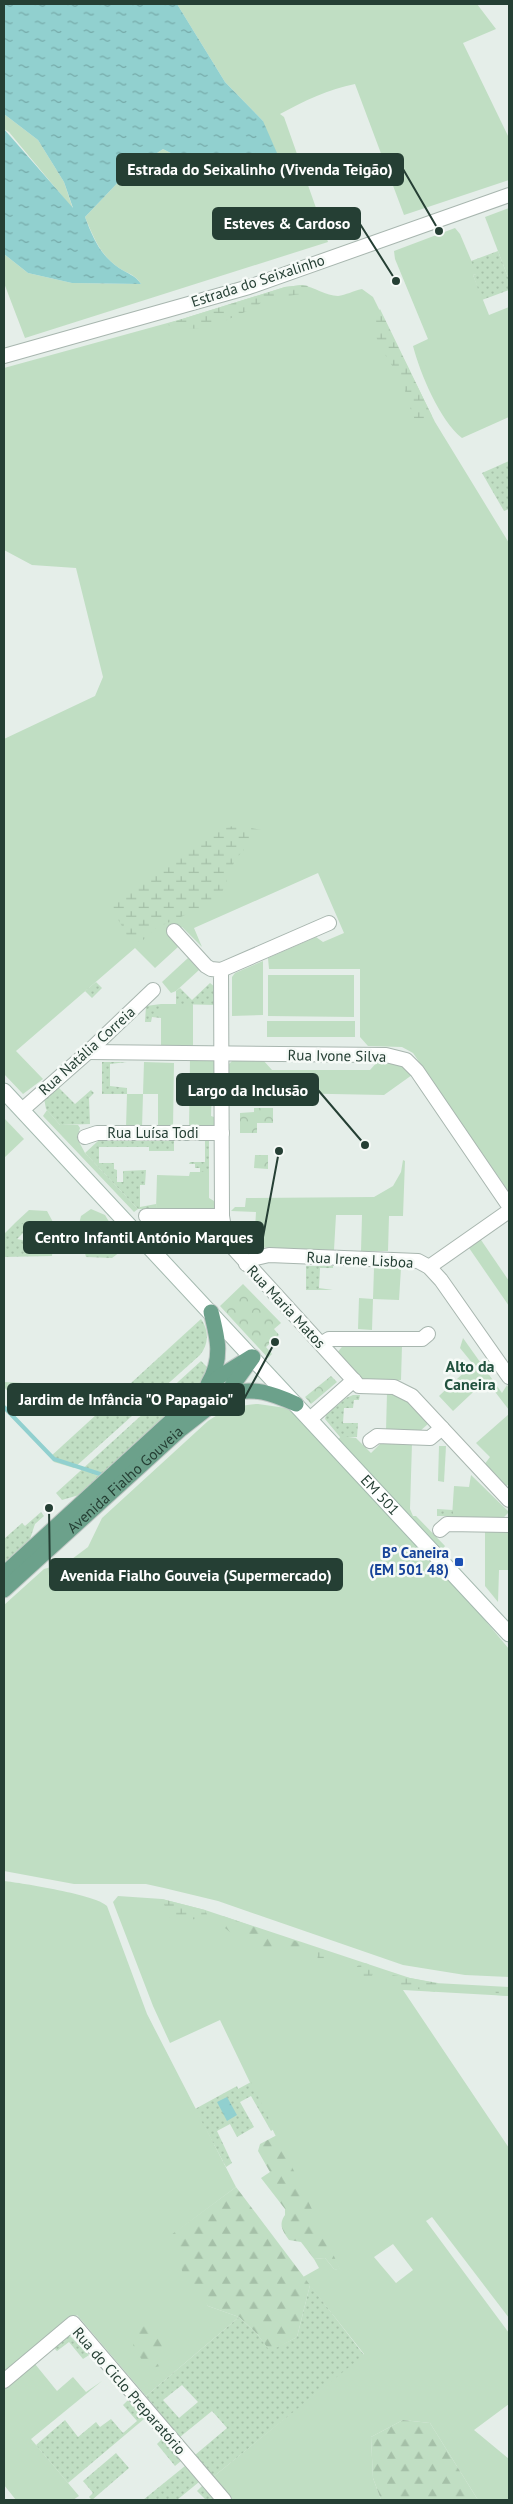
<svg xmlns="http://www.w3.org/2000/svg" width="513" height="2504" font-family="'PT Sans',sans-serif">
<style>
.grass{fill:#c0dec3;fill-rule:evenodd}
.forest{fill:url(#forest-firs)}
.wetland{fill:url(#wetland-marsh)}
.park{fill:url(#park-crowns)}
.garden{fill:url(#garden-dots);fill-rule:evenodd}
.water{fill:url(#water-ripples)}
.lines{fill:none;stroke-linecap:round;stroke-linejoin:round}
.stream{stroke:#91d0cf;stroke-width:4}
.street-casing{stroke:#a8b6af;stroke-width:16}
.secondary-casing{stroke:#a4b9af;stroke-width:17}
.primary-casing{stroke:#c2c9c6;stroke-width:17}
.street{stroke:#fff;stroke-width:14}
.secondary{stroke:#fff;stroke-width:15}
.primary{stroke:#6ca18b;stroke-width:15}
.transit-dot{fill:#1a4fb4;stroke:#f6faf7;stroke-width:2}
.labels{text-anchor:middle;stroke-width:5;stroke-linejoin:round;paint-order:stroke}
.street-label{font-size:15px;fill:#253f34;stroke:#f6faf7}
.transit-label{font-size:15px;font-weight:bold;fill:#164399;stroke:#f6faf7;text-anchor:end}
.neighbourhood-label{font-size:16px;font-weight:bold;fill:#21513e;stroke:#f6faf7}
.leader{fill:none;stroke:#253f34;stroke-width:2}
.callout-dot{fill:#253f34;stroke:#f6faf7;stroke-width:2}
.callout{fill:#253f34;stroke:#253f34;stroke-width:2}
.callout-label{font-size:16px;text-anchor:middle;font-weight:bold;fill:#fff}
</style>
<defs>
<pattern id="forest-firs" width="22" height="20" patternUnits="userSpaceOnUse" patternTransform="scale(1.25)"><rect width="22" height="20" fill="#c0dec3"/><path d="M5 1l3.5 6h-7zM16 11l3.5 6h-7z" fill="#a5c0a8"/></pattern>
<pattern id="wetland-marsh" width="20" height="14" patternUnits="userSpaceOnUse" patternTransform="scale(1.25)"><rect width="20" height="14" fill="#c0dec3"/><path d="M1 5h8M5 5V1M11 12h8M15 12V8" fill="none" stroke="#a5c0a8"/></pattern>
<pattern id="park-crowns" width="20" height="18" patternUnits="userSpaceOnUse" patternTransform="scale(1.25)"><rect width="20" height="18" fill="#c0dec3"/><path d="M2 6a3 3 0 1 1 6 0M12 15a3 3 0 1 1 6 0" fill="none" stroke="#a5c0a8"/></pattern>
<pattern id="garden-dots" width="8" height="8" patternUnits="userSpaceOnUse" patternTransform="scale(1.25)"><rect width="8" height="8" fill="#c0dec3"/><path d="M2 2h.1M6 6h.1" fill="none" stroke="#a5c0a8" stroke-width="1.8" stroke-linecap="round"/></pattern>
<pattern id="water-ripples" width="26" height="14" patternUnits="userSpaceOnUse" patternTransform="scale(1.25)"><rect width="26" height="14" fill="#91d0cf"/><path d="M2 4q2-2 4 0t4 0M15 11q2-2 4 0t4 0" fill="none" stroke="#76aaa9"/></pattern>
</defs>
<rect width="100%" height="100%" fill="#e5eee9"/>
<!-- grass -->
<g class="grass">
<path d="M177,4H477L496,29L463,43L509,138V180L404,215L355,84C329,89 304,101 280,114L284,117L328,242L25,338L4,283V254L28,273L72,283L141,284C135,274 128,274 119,268C100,255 94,238 85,217L126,174L163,149L218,178L263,121L225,82Z"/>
<path d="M4,114L38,140L64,182L73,209L9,132L4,129Z"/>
<path d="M509,208V280L485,217Z"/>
<path d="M455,228L460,234L477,274L473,275L489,315L509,307V417L462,438C440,421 420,373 413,346L428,339L395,259L394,251Z"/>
<path d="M302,285C314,287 326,296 338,296C346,295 353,291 362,289L373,297L435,422L509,543V1192L413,1053L402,1047L368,1046L360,1037V969H269L268,958L316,937L323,942L344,933L318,873L194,928L202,947L182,927L167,934L178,947L155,968L135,948L16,1051L43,1079L23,1094L4,1074V739L95,696L103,677L76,568L32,565L4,550V368L182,319L285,287Z"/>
<path d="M188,958L199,970L176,991L171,993L162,982Z"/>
<path d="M263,961V1015L232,1016V977L235,973Z"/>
<path d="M268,975H354V1017L268,1016Z"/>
<rect x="161" y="1004" width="32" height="42"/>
<rect x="267" y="1021" width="88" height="16"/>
<path d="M190,1059H210L215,1062L217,1086L212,1087L211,1116L217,1118L215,1128H189Z"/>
<path d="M233,1060H263L272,1070H370L378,1061L398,1063L412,1075L384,1095L228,1092L229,1064Z"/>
<path d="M144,1062L174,1063L173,1128H158V1094H143L142,1128H126L127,1094H143Z"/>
<path d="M47,1110L60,1125H78L80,1128L77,1138L85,1153L138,1209L134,1212L43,1116Z"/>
<path d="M4,1118L24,1139L4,1158Z"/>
<path d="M403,1160L405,1161L403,1216H389L388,1251H361L362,1215H336L334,1250L254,1247L256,1212L231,1211L235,1207H245L246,1198L374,1197L393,1186L401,1172Z"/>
<path d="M190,1172H209V1198L214,1201V1209H156L157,1175L189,1176Z"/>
<path d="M91,1209L105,1215L111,1225L79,1224L81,1216Z"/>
<path d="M29,1210L47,1211L54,1224L15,1223Z"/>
<path d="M479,1237L509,1281V1306L467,1245Z"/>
<path d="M374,1268H401L399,1300L373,1299L372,1330L358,1329L359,1298L373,1299Z"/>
<path d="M463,1338L502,1393L507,1385L509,1389V1410L486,1380L453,1411L439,1396L473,1364L460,1348Z"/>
<path d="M345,1343L402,1345L401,1380L364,1381L337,1353Z"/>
<path d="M4,1382L23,1383L24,1385L11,1395L4,1387Z"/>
<path d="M31,1383L66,1384L71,1390L61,1398L48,1386L37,1396L27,1387Z"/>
<path d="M387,1393L405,1399L429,1423L419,1432L386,1431Z"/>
<path d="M258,1404L286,1408L299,1416L424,1547L509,1649V1977L465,1975L403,1965L218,1901L164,1888L146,1884H74L4,1871V1605L44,1569L68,1562L88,1547L102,1518L208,1421C224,1410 238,1405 258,1404Z"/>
<path d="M509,1414V1484L505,1487L484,1465L490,1457L476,1443Z"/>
<path d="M341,1436L356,1438L371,1453L382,1442L412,1443L410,1509L413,1516H416L445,1546L442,1550L338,1440Z"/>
<path d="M439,1446H446L444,1482L438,1481Z"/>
<path d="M471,1475L509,1512L502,1519L452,1517L454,1486L469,1487Z"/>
<path d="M485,1530L509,1531V1570H499L498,1602L485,1586Z"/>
<path d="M4,1881C22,1883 97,1895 107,1906L147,2014L236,2187L172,2235L208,2306L239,2317L146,2396L77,2315L4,2374Z"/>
<path d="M118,1896L162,1899L205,1910L410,1978L435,1983L509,1987V1996L403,1990L509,2148V2318L432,2217L426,2221L509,2333V2404L474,2430L509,2459V2500H478L430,2423L403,2420L371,2437L373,2478L381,2500H233L213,2477L364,2354L303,2277L319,2268L314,2259L325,2258L334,2269L340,2270L220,2020L170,2043L153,2006L113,1902ZM393,2244L413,2270L396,2283L374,2257Z"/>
<path d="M35,2364L57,2391L73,2377L86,2392L102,2381L31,2439L79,2496L73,2500H16L4,2485V2390Z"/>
</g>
<!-- forest -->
<g class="forest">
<path d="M223,1916L307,1945L304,1953C281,1953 230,1942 220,1921Z"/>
<path d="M277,2135L341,2271L334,2269L325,2258L314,2259L301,2242L289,2240C283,2231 278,2225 285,2215V2209L261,2178L270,2172L258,2151L260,2144Z"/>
<path d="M236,2187L310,2285L297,2337L270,2352L258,2335L239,2317L208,2306L183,2274L171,2235Z"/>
<path d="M150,2325L167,2339L160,2366L147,2369L133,2345L142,2326Z"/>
<path d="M403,2420L430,2423L478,2500H381L373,2478L371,2437Z"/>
</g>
<!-- wetland -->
<g class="wetland">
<path d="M302,285L308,286L302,294L266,299L254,308L206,329L175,328L166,324L285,287Z"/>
<path d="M380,309L432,416L427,422L417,423C409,410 408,396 402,383C392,360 362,334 380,309Z"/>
<path d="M238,825L261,830L235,860L219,900L156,928L143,940L129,944L126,933L109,904L185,855L215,830Z"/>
<path d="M162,1899L205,1910L208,1917L182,1921L169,1917Z"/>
<path d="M320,1949L332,1953L330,1961L321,1965L316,1954Z"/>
<circle cx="364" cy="1972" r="9"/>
<path d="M393,1975L438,1983L435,1992L395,1985L388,1980Z"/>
<path d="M495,1987H509V1996L496,1995Z"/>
</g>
<!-- park -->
<g class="park">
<path d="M254,1108H273V1123H257V1133H240V1113L254,1112Z"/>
<path d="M255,1155H268V1169L254,1168Z"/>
<path d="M243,1284L281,1323L274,1329L279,1335L266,1347L272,1354L268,1358L220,1306Z"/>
<path d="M331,1376L337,1382L311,1404L305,1397Z"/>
</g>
<!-- garden -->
<g class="garden">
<path d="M498,251L509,280V290L482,300L473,275L476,274L471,261Z"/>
<path d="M509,461V509L504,511L482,473Z"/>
<path d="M96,982L102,988L92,998L85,991Z"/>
<path d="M210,983L215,987V1005L176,1004V991L180,988L192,1000Z"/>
<path d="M161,1004V1018L152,1017L151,1022H145L146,1006Z"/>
<path d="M102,1062H127L110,1064V1086L127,1088V1094H102Z"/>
<path d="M57,1086L75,1104L91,1090L94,1093L89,1098L90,1124L60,1125L46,1109L44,1098Z"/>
<path d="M174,1140V1151H149V1147H99V1163H114V1169L117,1170V1182H123V1171L146,1170L145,1185H140V1207L156,1204V1209H138L85,1153L98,1141Z"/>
<path d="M205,1141H209V1172H200V1168H195V1164H189L190,1162H205Z"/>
<path d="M15,1223H33L17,1239L53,1246L52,1256L4,1257V1234Z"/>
<path d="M116,1242L120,1252L112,1258L86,1257L85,1253L90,1246Z"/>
<path d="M306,1266H333V1268H320L319,1288L333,1290H306Z"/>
<path d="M201,1319C209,1330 209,1344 200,1355L74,1468L54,1462L50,1457Z"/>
<path d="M201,1361L209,1369L199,1389L87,1489L79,1495L62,1500L56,1493Z"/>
<path d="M353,1395H360L359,1400H354L353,1408H344L343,1423H358L357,1437H340L325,1419L326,1415L346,1398Z"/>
<path d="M437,1509L453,1510V1516H437Z"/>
<path d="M41,1512L44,1516L35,1524L29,1542L4,1565V1539L22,1523L25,1526Z"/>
<path d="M251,2082L274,2129L271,2131L251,2096L240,2102L254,2127L237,2137L230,2124L217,2131L232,2163L226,2167L195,2109L237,2086L238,2089Z"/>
<path d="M310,2285L364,2355L213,2477L195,2455L227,2428L212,2411L180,2437L146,2396L239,2317L258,2335L270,2351L297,2337ZM182,2385L198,2402L179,2418L163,2400Z"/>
<path d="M69,2335L89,2355L83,2359L69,2342L57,2351L54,2348Z"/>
<path d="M128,2400L144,2419L68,2483L36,2445L65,2420L78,2437L96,2422L100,2427L111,2419L123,2433L137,2421L123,2405Z"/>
<path d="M162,2439L181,2461L175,2466L157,2444Z"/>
<path d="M116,2453L129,2468L92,2500L89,2497L93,2493L83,2481Z"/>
<path d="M185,2466L199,2482L177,2500H143Z"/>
<path d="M202,2486L214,2500H206L197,2491Z"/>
</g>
<!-- water -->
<g class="water">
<path d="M4,4H177L225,82L263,121L277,153L279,165L218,178L163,149L126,174L85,217C93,238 100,255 119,268C128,274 135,275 141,284L72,283L28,273L4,254V129L73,208L64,182L38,140L4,114Z"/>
<path d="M227,2097L237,2115L227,2121L217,2102Z"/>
</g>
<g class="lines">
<!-- stream -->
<path class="stream" d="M4,1407L54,1459L100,1474"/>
<!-- street casing -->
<g class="street-casing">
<g id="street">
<path d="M4,356L249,287L509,195"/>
<path d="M174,931L206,966L211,969L221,970L222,1216L226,1240L359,1386L394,1387L412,1396L509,1500"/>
<path d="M221,970L329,923"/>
<path d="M88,1052L386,1055L406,1060L417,1071L509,1206"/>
<path d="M22,1110L88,1052L153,990"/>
<path d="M85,1137L97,1133H222"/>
<path d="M146,1216H222"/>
<path d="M246,1264L256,1258L269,1255L418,1261L429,1267L441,1280L509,1377"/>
<path d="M429,1267L509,1211"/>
<path d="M321,1344L329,1339H422L428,1334"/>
<path d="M310,1419L354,1380"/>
<path d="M370,1441L377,1436L430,1438L442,1428"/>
<path d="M440,1530L447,1524L509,1525"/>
<path d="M4,2381L73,2323L224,2500"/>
</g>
</g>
<!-- secondary casing -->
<g class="secondary-casing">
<g id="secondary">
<path id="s1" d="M4,1091L509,1634"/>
</g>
</g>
<!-- primary casing -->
<g class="primary-casing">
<g id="primary">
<path d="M208,1384C223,1359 218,1339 211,1312"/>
<path d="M227,1393C257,1388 269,1392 296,1404"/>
<path d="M4,1574L219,1377L251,1357"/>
<path id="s2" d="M4,1590L181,1429L227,1393L253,1357"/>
</g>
</g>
<!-- street -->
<use href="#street" class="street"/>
<!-- secondary -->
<use href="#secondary" class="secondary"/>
<!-- primary -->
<use href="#primary" class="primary"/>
</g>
<!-- markers -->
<rect class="transit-dot" x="454" y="1557" width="10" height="10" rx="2.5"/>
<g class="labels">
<!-- street labels -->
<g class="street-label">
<text transform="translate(258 281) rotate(-18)" y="5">Estrada do Seixalinho</text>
<text transform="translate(87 1051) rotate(-42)" y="5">Rua Natália Correia</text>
<text transform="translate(337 1056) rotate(1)" y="5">Rua Ivone Silva</text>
<text x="153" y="1138">Rua Luísa Todi</text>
<text transform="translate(360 1260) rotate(3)" y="5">Rua Irene Lisboa</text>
<text transform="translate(286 1307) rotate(47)" y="5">Rua Maria Matos</text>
<text dy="5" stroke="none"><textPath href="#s2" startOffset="164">Avenida Fialho Gouveia</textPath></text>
<text dy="5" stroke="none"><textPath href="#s1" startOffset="552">EM 501</textPath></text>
<text transform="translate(129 2391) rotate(49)" y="5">Rua do Ciclo Preparatório</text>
</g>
<!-- transit labels -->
<g class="transit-label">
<text x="449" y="1558">Bº Caneira<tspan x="449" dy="17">(EM 501 48)</tspan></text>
</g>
<!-- neighbourhood labels -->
<g class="neighbourhood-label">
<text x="470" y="1372">Alto da<tspan x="470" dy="18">Caneira</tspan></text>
</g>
</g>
<!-- callouts -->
<path class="leader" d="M439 231L403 169M396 281L360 224M365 1145L318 1090M279 1151L263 1237M275 1342L244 1399M49 1508L50 1575"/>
<g class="callout-dot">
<circle cx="439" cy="231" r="5"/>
<circle cx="396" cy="281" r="5"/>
<circle cx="365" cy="1145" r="5"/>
<circle cx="279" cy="1151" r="5"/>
<circle cx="275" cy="1342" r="5"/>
<circle cx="49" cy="1508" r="5"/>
</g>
<g class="callout">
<rect x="117" y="154" width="286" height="31" rx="5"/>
<rect x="213" y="208" width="147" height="31" rx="5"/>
<rect x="177" y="1074" width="141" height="31" rx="5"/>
<rect x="24" y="1222" width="239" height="31" rx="5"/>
<rect x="8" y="1384" width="236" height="31" rx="5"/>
<rect x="50" y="1559" width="292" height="31" rx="5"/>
</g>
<g class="callout-label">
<text x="260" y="175">Estrada do Seixalinho (Vivenda Teigão)</text>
<text x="287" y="229">Esteves &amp; Cardoso</text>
<text x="248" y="1096">Largo da Inclusão</text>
<text x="144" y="1243">Centro Infantil António Marques</text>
<text x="126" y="1405">Jardim de Infância "O Papagaio"</text>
<text x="196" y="1581">Avenida Fialho Gouveia (Supermercado)</text>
</g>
<!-- border -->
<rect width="513" height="2504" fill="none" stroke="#253f34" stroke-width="10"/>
</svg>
